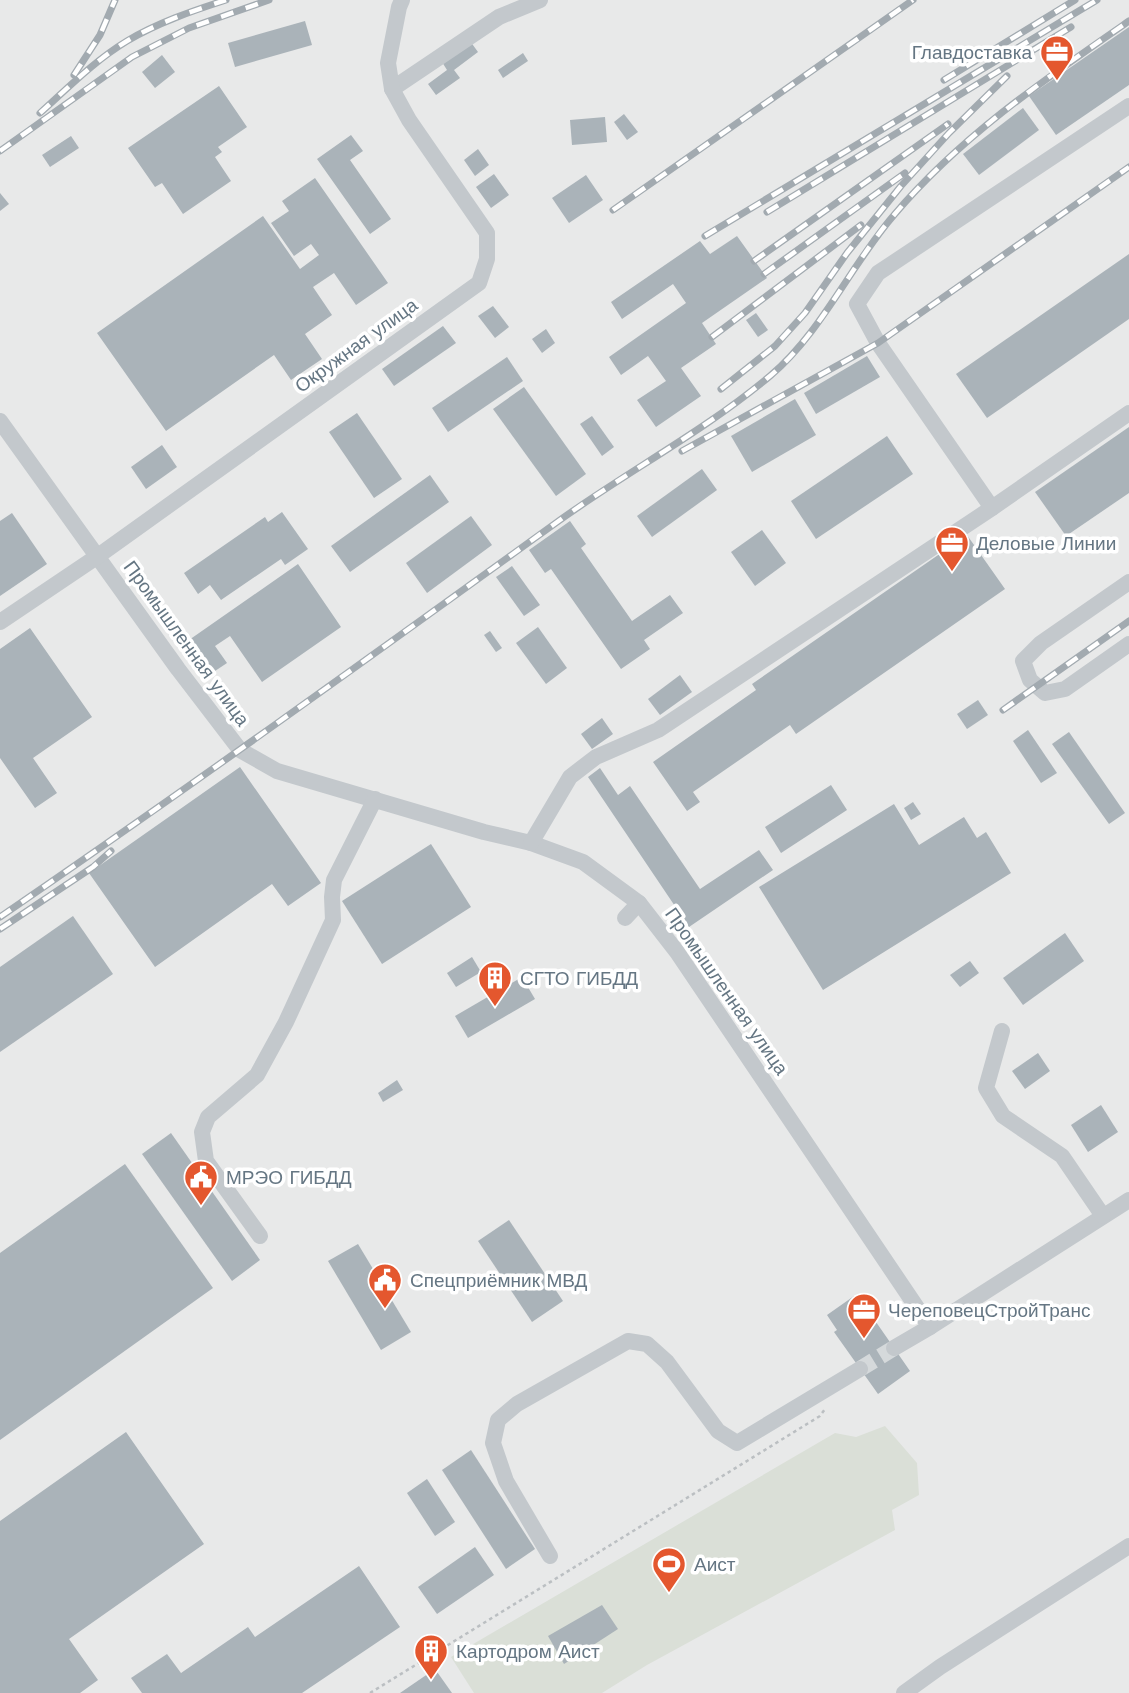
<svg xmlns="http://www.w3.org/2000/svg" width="1129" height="1693" font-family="'Work Sans',sans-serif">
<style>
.built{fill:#e8e9e9}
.green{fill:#dadfd7}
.building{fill:#aab3b9}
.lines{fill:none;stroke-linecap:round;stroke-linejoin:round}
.minor-tunnel{stroke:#d5d9db;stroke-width:16;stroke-dasharray:16 8;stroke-linecap:butt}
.path{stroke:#bbbfc2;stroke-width:2.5;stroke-dasharray:3.5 3.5;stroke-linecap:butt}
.minor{stroke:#c3c8cc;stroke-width:16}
.rail-casing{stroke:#a2aab0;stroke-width:7}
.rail{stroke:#fff;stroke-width:4.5;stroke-dasharray:13;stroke-linecap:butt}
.labels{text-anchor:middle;stroke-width:7;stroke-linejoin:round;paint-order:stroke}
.poi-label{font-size:19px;fill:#657683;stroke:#fff;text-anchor:start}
.street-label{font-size:19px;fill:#657683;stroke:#fff}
</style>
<rect width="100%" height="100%" fill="#fafaf8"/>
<!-- built -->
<rect class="built" x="0" y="0" width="1129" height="1693"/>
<!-- green -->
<path class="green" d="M885,1426L917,1463L919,1495L892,1510L895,1530L647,1665L602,1693H474L451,1657L835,1433L856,1437Z"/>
<!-- building -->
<g class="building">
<path d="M305,21L312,45L235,67L228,43Z"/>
<path d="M1129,27V85L1056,135L1029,96Z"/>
<path d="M470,41L478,52L454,70L460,78L436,95L428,84L447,70L442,62Z"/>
<path d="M523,53L528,61L503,78L498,70Z"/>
<path d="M162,55L175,72L155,88L142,72Z"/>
<path d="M219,86L247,127L218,147L222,152L215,157L231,181L183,214L162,183L155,187L128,148Z"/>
<path d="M1023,108L1039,130L979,175L963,154Z"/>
<path d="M624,114L638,132L627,140L614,122Z"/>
<path d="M605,117L607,142L572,145L570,120Z"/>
<path d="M351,135L363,151L350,160L391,219L370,234L317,159Z"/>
<path d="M71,136L79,148L50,167L42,155Z"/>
<path d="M478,149L489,165L475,176L464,160Z"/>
<path d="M494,174L509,195L491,208L476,187Z"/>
<path d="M586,175L603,200L569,223L552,198Z"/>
<path d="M315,178L388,283L356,305L334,273L313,287L332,315L305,334L322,359L291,380L274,355L166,431L97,333L263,216L300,269L319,255L311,244L294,256L271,223L289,211L282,201Z"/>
<path d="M0,193L9,204L0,211Z"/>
<path d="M737,236L767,278L702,323L716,344L681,368L701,396L656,427L637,400L666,381L648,356L621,375L609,357L686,303L673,284L622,319L611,302L700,241L710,254Z"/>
<path d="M1129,254V319L987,418L956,374Z"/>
<path d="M493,306L509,327L495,338L478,316Z"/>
<path d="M756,313L768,330L758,337L746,320Z"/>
<path d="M443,326L456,343L394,386L382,369Z"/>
<path d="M546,329L555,343L542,353L532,339Z"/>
<path d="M867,356L880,377L816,414L804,393Z"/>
<path d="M507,357L523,381L448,432L432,408Z"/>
<path d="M524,387L586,474L556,496L493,409Z"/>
<path d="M795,399L816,435L752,472L731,436Z"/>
<path d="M357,413L402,479L374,498L329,432Z"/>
<path d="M592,416L614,447L602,456L580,424Z"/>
<path d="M1129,427V493L1066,536L1035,492Z"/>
<path d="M887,436L913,474L816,539L791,501Z"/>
<path d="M162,445L177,467L146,489L131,467Z"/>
<path d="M702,469L717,490L652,537L637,516Z"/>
<path d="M430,475L449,502L350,572L331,546Z"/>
<path d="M282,512L308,549L285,565L281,559L221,600L210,585L198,594L184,573L265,517L268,522Z"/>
<path d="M12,513L47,564L0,596V521Z"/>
<path d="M471,516L492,545L427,593L406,563Z"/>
<path d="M570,521L586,544L581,548L632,621L670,595L683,613L644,640L650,649L621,669L551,569L545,573L529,550Z"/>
<path d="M762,530L786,563L755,586L731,552Z"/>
<path d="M967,535L1005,589L796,734L790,725L693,792L700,802L687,811L653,762L756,690L752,684Z"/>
<path d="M298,564L341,627L262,682L230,636L215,646L227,663L212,673L189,640Z"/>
<path d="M512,566L540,605L524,616L496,577Z"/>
<path d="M538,627L567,668L546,684L516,643Z"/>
<path d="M30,628L92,717L33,758L57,793L35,808L0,758V649Z"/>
<path d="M490,631L502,648L496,652L484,635Z"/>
<path d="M680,675L692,692L660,715L648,699Z"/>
<path d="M978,700L988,715L967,729L957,714Z"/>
<path d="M602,718L613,734L592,749L581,734Z"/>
<path d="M1028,730L1057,773L1041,783L1013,741Z"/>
<path d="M1069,732L1125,813L1109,824L1052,744Z"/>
<path d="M240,767L321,883L288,906L272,884L155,967L89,873Z"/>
<path d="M600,768L618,795L630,786L700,889L759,850L773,870L689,927L588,777Z"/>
<path d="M831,785L847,810L781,853L765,827Z"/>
<path d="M913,802L921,814L911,820L904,808Z"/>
<path d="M894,804L919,845L964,817L977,838L986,832L1011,873L823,990L759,887Z"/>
<path d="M431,844L471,907L382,964L342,901Z"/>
<path d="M73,916L113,974L0,1052V967Z"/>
<path d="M1065,933L1084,961L1023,1005L1003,978Z"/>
<path d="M472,957L481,972L456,987L447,973Z"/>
<path d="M970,961L979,973L960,987L950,975Z"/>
<path d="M522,977L535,999L468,1038L455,1016Z"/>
<path d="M1038,1053L1050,1071L1025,1089L1012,1071Z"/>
<path d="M397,1080L403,1090L383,1102L378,1093Z"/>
<path d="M1101,1105L1118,1132L1088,1152L1071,1125Z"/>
<path d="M171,1133L260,1260L232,1281L142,1154Z"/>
<path d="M125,1164L213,1288L0,1440V1253Z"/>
<path d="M509,1220L563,1301L532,1322L478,1241Z"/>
<path d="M358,1244L411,1332L381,1350L328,1261Z"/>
<path d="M854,1296L865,1311L867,1309L910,1371L878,1394L834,1332L837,1330L827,1315Z"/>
<path d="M126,1432L204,1544L69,1639L98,1680L80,1693H0V1521Z"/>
<path d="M471,1450L535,1549L506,1569L442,1470Z"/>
<path d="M427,1479L455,1522L435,1536L407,1493Z"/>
<path d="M475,1547L494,1575L437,1614L418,1587Z"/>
<path d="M359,1566L400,1627L302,1693H142L131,1678L167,1654L181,1673L248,1627L255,1637Z"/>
<path d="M602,1605L618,1629L564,1664L548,1636Z"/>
<path d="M435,1669L452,1693H400Z"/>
</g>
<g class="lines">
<!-- minor-tunnel -->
<path class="minor-tunnel" d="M860,1369L894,1348"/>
<!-- path -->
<path class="path" d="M370,1693L820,1416L825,1409"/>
<!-- minor -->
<g class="minor">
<path d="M392,89L499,17L540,0"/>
<path d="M0,421L178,669L240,750L277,771L484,832L531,843L583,862L639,903L677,952L930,1327L1129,1200"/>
<path d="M992,508L878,343L857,304L878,273L1129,106"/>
<path d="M1129,582L1041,643L1023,661L1030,680L1045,693L1065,689L1129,644"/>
<path d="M0,622L98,556L479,283L487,259V233L409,120L392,89L388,63L399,7L402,0"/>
<path d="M531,843L570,777L596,757L658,730L992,508L1129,413"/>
<path d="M625,918L639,903"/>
<path d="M1002,1031L986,1088L1003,1116L1062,1156L1103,1216"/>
<path d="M260,1236L206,1161L202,1132L208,1117L257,1075L286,1022L333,920L332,897L334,880L375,799"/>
<path d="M894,1348L930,1327"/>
<path d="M550,1556L506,1481L493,1443L498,1420L517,1404L628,1341L647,1344L667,1362L718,1431L737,1443L860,1369"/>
<path d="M904,1693L940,1667L1129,1546"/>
</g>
<!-- rail casing -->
<g class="rail-casing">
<g id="rail">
<path d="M74,75L100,35L115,0"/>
<path d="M944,80L1075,0"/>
<path d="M40,113C68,88 94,61 127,41C157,23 192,11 226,0"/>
<path d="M0,151L132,57L189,28L269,0"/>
<path d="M613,210L913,0"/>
<path d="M767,212L1071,27"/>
<path d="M705,236L1097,0"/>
<path d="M754,261L948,124"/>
<path d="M764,274L905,173"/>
<path d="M712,337L861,225"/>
<path d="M721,389L775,346L805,313L847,253L901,186L949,133L1007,76"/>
<path d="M682,451L878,343L1129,167"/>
<path d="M1003,710L1129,621"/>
<path d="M0,917C187,789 370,657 553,525C624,473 702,433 770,376C822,332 850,266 894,215C961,136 1045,79 1129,21"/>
<path d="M0,929L93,867L111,851"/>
</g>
</g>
<!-- rail -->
<use href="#rail" class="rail"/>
</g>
<!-- icons -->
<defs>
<g id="office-pin" transform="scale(1.75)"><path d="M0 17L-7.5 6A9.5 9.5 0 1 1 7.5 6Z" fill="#e4572e" stroke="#fff"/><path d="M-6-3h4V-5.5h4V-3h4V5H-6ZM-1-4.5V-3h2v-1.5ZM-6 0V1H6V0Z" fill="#fff"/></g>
<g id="building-pin" transform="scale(1.75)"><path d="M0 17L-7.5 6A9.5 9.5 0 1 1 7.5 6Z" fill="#e4572e" stroke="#fff"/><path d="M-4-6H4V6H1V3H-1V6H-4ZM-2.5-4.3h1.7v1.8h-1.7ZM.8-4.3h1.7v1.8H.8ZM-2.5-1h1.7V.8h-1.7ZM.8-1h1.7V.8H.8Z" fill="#fff"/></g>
<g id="civic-pin" transform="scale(1.75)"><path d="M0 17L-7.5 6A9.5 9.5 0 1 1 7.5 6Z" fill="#e4572e" stroke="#fff"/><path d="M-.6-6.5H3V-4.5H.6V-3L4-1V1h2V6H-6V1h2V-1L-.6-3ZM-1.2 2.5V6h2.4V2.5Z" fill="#fff"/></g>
<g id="stadium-pin" transform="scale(1.75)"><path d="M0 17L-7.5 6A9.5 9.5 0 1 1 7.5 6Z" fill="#e4572e" stroke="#fff"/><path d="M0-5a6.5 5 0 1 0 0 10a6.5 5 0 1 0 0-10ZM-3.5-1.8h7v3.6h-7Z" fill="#fff"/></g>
</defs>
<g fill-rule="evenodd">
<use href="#office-pin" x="1057" y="52"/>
<use href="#office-pin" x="952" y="543"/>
<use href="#building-pin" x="495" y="978"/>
<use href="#civic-pin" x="201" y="1177"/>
<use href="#civic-pin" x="385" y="1280"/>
<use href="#office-pin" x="864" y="1310"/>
<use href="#stadium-pin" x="669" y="1564"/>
<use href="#building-pin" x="431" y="1651"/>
</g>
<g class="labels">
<!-- poi labels -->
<g class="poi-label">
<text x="1032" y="59" text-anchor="end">Главдоставка</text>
<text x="976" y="550">Деловые Линии</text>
<text x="520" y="985">СГТО ГИБДД</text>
<text x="226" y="1184">МРЭО ГИБДД</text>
<text x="410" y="1287">Спецприёмник МВД</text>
<text x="888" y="1317">ЧереповецСтройТранс</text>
<text x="694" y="1571">Аист</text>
<text x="456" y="1658">Картодром Аист</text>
</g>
<!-- street labels -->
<g class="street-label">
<text transform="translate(356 345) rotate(-36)" y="7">Окружная улица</text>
<text transform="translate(187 643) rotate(54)" y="7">Промышленная улица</text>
<text transform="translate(727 991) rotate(55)" y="7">Промышленная улица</text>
</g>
</g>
</svg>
